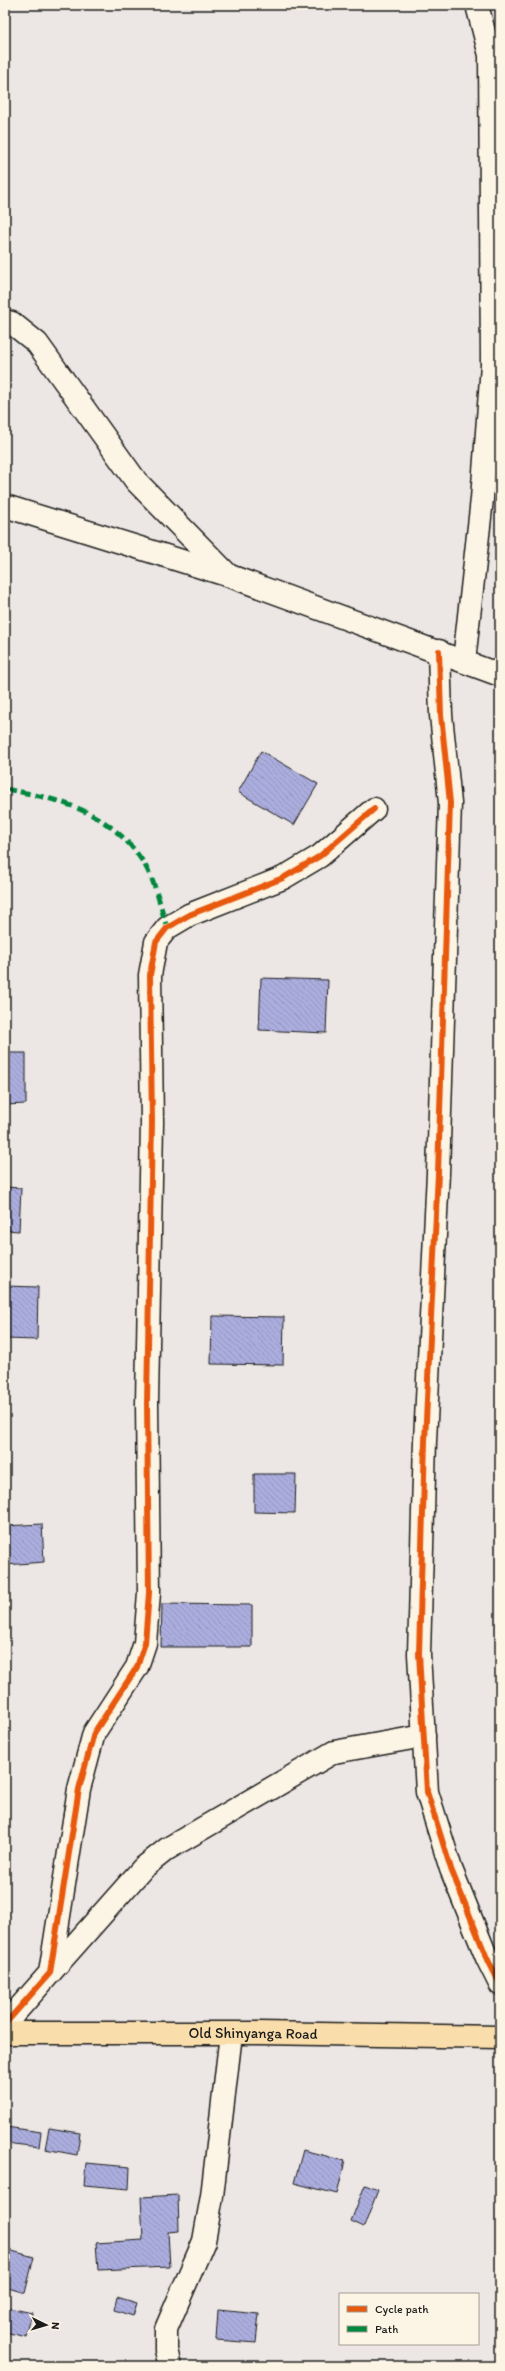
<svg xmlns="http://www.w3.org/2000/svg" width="505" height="2371" font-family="Itim,sans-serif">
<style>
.building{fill:url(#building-back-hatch);stroke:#1c1c1c}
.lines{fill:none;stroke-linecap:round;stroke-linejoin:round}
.minor-casing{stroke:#1c1c1c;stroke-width:25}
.major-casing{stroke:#1c1c1c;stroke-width:25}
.minor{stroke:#fcf5e5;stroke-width:22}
.major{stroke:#f9deab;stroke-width:22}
.quiet{stroke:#00873e;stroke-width:5;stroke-dasharray:10 5;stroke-linecap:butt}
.cycleway-casing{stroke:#fcf5e5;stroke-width:8}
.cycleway{stroke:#e8590c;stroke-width:6}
.labels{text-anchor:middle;stroke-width:3;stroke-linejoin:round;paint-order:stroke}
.street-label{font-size:15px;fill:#1c1c1c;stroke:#fcf5e5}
</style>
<defs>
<pattern id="building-back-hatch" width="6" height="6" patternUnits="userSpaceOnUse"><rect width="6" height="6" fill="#abadde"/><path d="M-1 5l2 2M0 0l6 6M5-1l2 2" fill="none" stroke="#9394be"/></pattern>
</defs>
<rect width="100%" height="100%" fill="#ece7e4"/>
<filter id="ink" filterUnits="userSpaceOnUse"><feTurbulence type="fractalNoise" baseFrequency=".025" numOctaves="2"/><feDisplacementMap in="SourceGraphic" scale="8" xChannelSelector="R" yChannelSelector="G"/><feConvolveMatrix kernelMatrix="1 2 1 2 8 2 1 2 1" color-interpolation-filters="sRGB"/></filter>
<g filter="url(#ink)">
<!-- building -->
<g class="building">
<path d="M261,751L318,784L294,825L238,792Z"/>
<path d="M261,978L328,980L326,1033L259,1030Z"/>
<path d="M5,1053H26V1104L5,1105Z"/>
<path d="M5,1187L21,1188L19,1231L5,1230Z"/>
<path d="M5,1286L38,1287L37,1340L5,1339Z"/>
<path d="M212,1316L284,1317L283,1365L211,1364Z"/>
<path d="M254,1474H296L295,1513L254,1512Z"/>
<path d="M42,1524L44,1562L5,1565V1526Z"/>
<path d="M162,1604L252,1605V1647H161Z"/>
<path d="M6,2127L41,2132L39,2147L5,2143Z"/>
<path d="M49,2128L80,2133L77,2155L45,2149Z"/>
<path d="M303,2150L345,2161L337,2194L294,2183Z"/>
<path d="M86,2163L130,2167L129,2189L84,2185Z"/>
<path d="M365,2185L378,2190L364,2227L351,2221Z"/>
<path d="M178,2195L179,2231L168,2232L170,2267L98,2270L96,2243L143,2240L141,2197Z"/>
<path d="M5,2249L34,2257L25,2293L5,2287Z"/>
<path d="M117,2297L137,2303L133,2316L114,2310Z"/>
<path d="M5,2307L32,2313L26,2337L5,2332Z"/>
<path d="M218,2310L259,2314L256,2343L216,2340Z"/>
</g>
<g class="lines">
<!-- minor casing -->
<g class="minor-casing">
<g id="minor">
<path d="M5,321L12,323L37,343L136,481L227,574"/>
<path d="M5,506L230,576L500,675"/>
<path d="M439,651L441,715L450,803L438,1173L425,1441L419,1654L427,1792L451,1869L487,1958L500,1984"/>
<path d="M464,661L482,499L492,365L490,55L477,5"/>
<path d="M50,1973L143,1868L167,1849L334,1752L424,1736"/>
<path d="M5,2024L50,1973L79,1789L94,1733L137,1667L145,1643L149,1593L147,1403L152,1122L150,975L156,942L167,928L189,915L283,878L320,856L374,809"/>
<path d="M170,2366L166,2350V2329L204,2241L212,2196L231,2034"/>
</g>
</g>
<!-- major casing -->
<g class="major-casing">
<g id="major">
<path id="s1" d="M5,2033H259L500,2037"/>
</g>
</g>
<!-- minor -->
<use href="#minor" class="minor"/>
<!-- major -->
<use href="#major" class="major"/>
<!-- quiet -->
<path class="quiet" d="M5,789C60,799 108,811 141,859C155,879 160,905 167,928"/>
<!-- cycleway casing -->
<g class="cycleway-casing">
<g id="cycleway">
<path d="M439,651L441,715L450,803L438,1173L425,1441L419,1654L427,1792L451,1869L487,1958L500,1984"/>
<path d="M5,2024L50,1973L79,1789L94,1733L137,1667L145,1643L149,1593L147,1403L152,1122L150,975L156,942L167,928L189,915L283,878L320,856L374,809"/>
</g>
</g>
<!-- cycleway -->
<use href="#cycleway" class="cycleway"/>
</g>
</g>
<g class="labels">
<!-- street labels -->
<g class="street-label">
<text dy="5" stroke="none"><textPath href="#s1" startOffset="248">Old Shinyanga Road</textPath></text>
</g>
</g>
<!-- margin -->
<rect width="505" height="2371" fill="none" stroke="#fcf5e5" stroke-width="20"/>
<rect x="10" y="10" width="485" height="2351" fill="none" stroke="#1c1c1c" stroke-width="1.5" filter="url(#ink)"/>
<!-- legend -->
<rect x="339" y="2293" width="140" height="52" fill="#fcf5e5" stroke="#a29e95"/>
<rect x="347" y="2306" width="20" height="6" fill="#e8590c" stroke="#a29e95"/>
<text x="375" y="2313" font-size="12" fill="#1c1c1c">Cycle path</text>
<rect x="347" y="2326" width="20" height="6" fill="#00873e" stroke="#a29e95"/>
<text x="375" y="2333" font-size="12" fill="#1c1c1c">Path</text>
<!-- north arrow -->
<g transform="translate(46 2325) rotate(95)" stroke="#fcf5e5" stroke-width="3" paint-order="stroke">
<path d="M0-3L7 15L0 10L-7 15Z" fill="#1c1c1c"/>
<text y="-6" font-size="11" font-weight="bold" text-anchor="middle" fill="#1c1c1c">N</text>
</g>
</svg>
